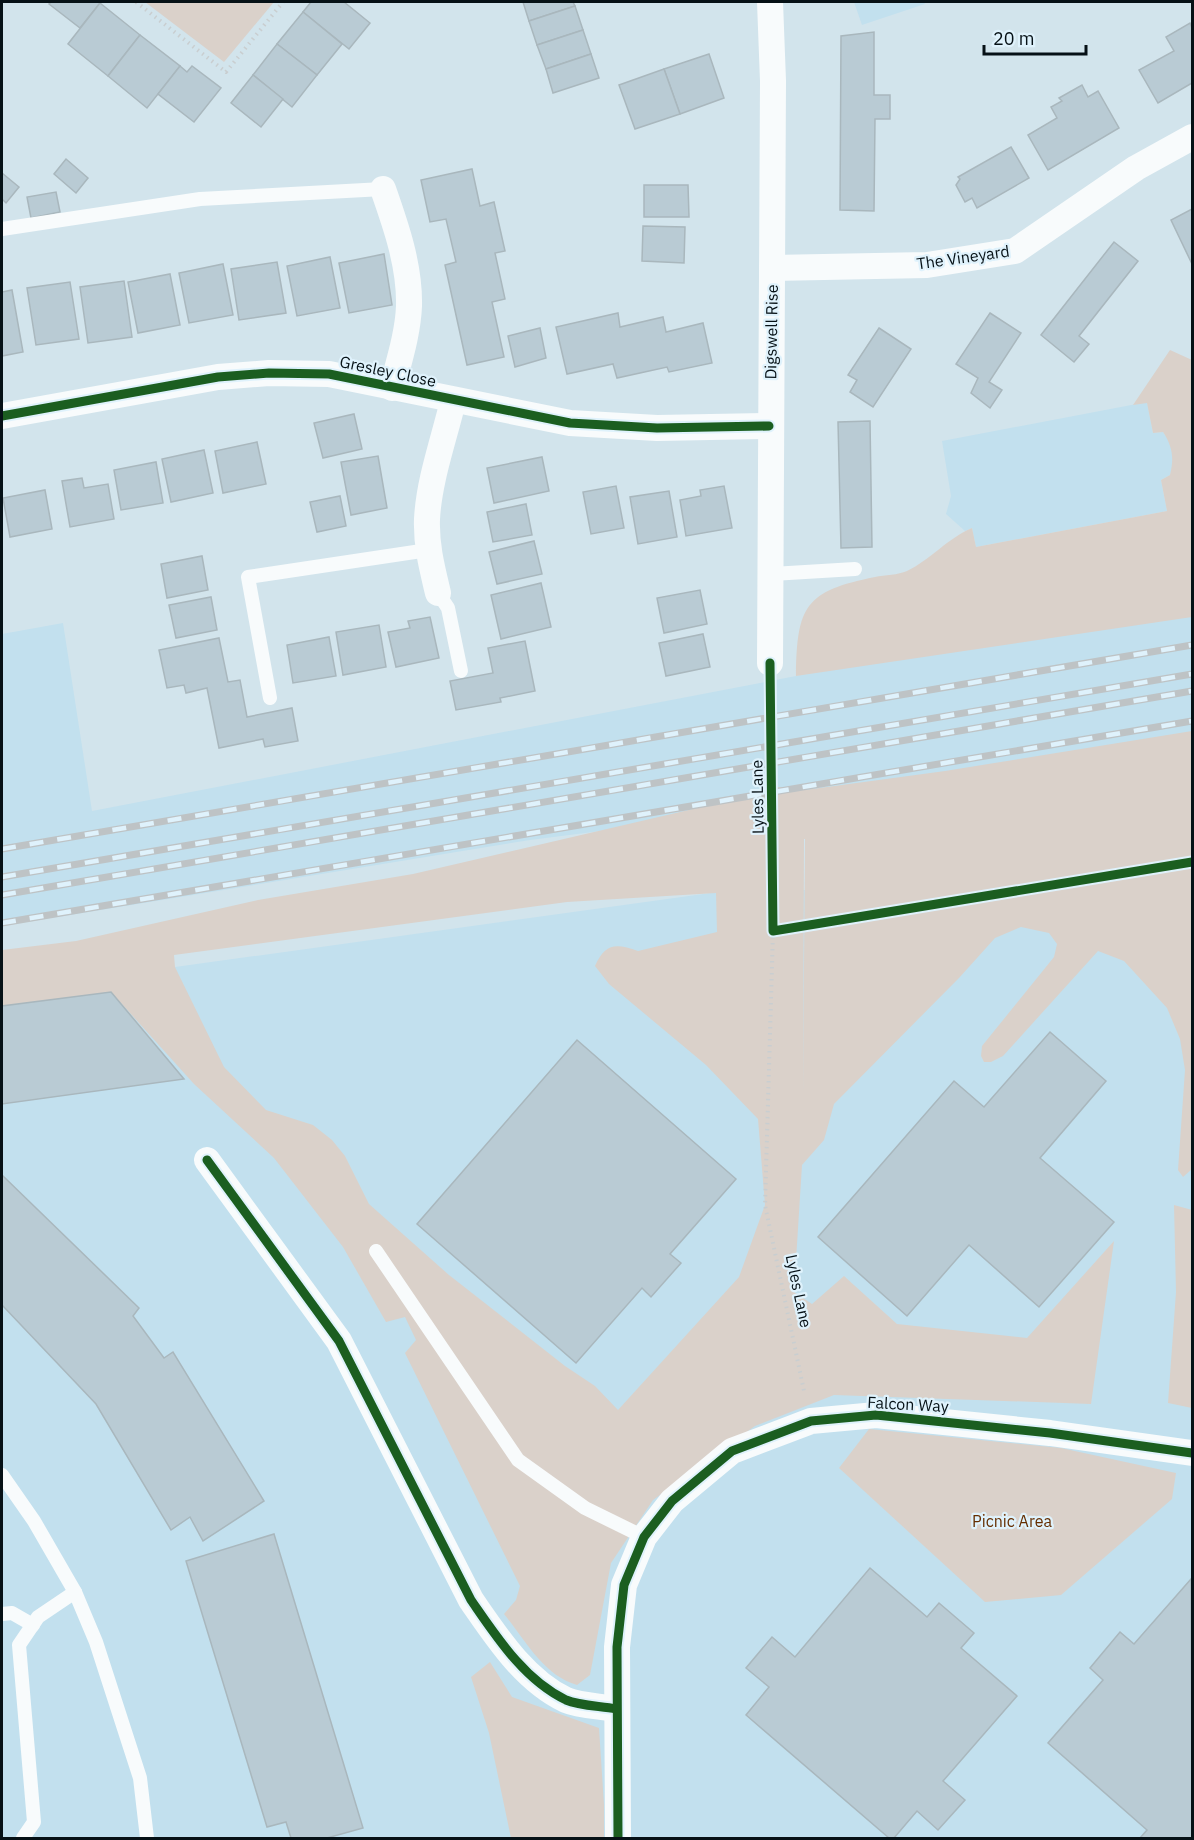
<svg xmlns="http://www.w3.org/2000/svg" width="1194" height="1840" font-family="'IBM Plex Sans',sans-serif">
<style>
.built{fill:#c2e0ee}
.green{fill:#dad1ca;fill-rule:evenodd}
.building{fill:#b9cbd4;stroke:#a9b7bd;stroke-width:1.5}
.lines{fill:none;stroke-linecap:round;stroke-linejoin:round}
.path{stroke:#c9ced0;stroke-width:4;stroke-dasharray:1.5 4.5;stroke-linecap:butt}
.service{stroke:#f8fbfc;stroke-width:14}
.minor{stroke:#f8fbfc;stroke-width:26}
.rail-casing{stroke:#bec3c5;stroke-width:7}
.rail{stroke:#dff2fc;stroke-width:4.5;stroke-dasharray:14;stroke-linecap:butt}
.cycleway-casing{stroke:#dff2fc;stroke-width:13}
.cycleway{stroke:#1b5e20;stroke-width:9}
.labels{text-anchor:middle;stroke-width:4.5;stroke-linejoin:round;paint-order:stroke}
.street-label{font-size:16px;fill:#061116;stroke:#dff2fc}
.park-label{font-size:16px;fill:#652e00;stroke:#dff2fc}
</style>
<rect width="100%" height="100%" fill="#d2e4ec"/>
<!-- built -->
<g class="built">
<path d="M854,2H924L925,4L862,25Z"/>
<path d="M1147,402L1153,433L1163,432L1170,442L1174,461L1170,475L1161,480L1167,511L976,547L972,528L965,531L946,514L951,496L942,441Z"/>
<path d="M1192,598V742L789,807L530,840L2,926V634L63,623L92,811L796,676L927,643Z"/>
<path d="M1192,881V1838H2V991L725,891L1152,886Z"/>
</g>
<!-- green -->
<g class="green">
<path d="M145,2H274L224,62Z"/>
<path d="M1170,350L1192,360V617L796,676C797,606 805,591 875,577C885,575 898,575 907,571C930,560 948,538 972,528L976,547L1167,511L1161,480L1170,475C1174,459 1173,447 1163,432L1153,433L1147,403L1133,405Z"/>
<path d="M1192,731V1169L1183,1177L1178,1170L1185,1070L1180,1039L1167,1008L1124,961L1098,951L1003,1056L991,1062H984L981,1056L982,1046L1054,957L1057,944L1049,933L1021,927L995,938L959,978L834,1104L824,1140L802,1165L794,1292L812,1304L844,1276L897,1324L1027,1338L1114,1241L1091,1404L834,1395L755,1426L653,1500L611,1563L590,1675L577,1685C544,1676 525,1640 504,1614L516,1600L520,1586L405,1353L416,1340L405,1317L386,1322L343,1247L274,1158L194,1084L111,992L2,1006V950L76,941L258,900L413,874L693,809L778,787L805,790L945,771ZM805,839L803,1093L804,839ZM716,893L717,932L638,951C616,943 605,943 595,966L609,984L706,1065L758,1119L765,1205L739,1277L618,1410L595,1386L565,1366L449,1275L369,1204L345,1156L332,1140L313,1125L266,1110L224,1067L175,967L174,955L567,902Z"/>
<path d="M1174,1205L1192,1210V1408L1168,1403L1176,1292Z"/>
<path d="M869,1429L1061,1448L1176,1473L1172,1499L1061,1595L985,1602L839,1468Z"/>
<path d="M490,1662L512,1697L599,1728L604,1805V1838H511L489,1733L471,1677Z"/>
</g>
<!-- building -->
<g class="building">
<path d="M51,2H98L100,3L80,28L49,4Z"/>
<path d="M311,2H344L370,23L349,49L303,12Z"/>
<path d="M523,2H573L575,6L529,21Z"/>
<path d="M100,3L140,35L108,76L68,44Z"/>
<path d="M575,6L583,30L537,45L529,21Z"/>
<path d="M303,12L342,44L317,75L277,44Z"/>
<path d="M1190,23L1192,28V83L1158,103L1139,70L1174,51L1166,37Z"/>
<path d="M583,30L591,54L546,69L537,45Z"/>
<path d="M874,32V95H890V119H875L874,211L840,210L841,36Z"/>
<path d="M140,35L180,66L147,108L108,76Z"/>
<path d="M277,44L317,75L292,107L253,75Z"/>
<path d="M591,54L599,78L553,93L546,69Z"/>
<path d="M709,54L724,98L680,114L664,69Z"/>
<path d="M180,66L187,72L192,66L221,88L194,122L158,94Z"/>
<path d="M664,69L680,114L635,129L619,85Z"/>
<path d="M253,75L283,99L261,127L231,103Z"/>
<path d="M1082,85L1088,97L1098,91L1119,128L1048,170L1028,135L1057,118L1051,107L1062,101L1059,98Z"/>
<path d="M1011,147L1029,178L977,208L972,198L965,202L956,185L960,179L958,177Z"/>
<path d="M66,159L88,178L76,193L54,174Z"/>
<path d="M472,169L480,206L494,202L505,251L495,253L505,299L492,302L504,357L467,365L445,265L456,262L446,219L430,222L421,180Z"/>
<path d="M2,173L19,187L6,203L2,199Z"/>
<path d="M644,185H688L689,217H644Z"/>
<path d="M56,192L60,212L31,218L27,197Z"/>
<path d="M1192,209V264L1171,220Z"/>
<path d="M643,226L685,227L684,263L642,261Z"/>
<path d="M1114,242L1138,261L1079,336L1089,344L1074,362L1041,335Z"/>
<path d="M384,254L392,305L349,313L339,263Z"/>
<path d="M330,257L340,308L297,316L287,266Z"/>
<path d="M277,262L286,313L239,320L231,269Z"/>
<path d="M223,264L233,315L189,323L179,273Z"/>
<path d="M170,274L180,325L138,333L128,282Z"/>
<path d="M124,281L132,337L88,343L80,287Z"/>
<path d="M70,282L79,339L36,345L27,288Z"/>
<path d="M12,290L23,352L2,356V292Z"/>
<path d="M618,313L620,327L663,317L666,332L703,323L712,363L669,372L667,367L617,378L613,364L567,374L556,327Z"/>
<path d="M990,313L1021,333L989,382L1002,390L990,408L971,393L978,378L956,364Z"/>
<path d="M540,328L546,358L515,367L508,336Z"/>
<path d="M879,328L911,349L873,407L850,392L857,380L848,375Z"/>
<path d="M354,414L362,449L323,458L314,423Z"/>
<path d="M870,421L872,547L841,548L838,422Z"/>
<path d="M257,442L266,484L223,493L215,451Z"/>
<path d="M204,450L213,493L171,502L162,459Z"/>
<path d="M378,456L387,508L351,515L341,462Z"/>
<path d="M542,457L549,491L494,503L487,468Z"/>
<path d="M156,462L163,503L121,510L114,470Z"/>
<path d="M82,478L84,488L108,484L114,519L70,527L62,481Z"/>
<path d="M616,486L624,528L591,534L583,492Z"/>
<path d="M724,486L732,528L686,536L680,500L701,496L700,490Z"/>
<path d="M45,490L52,529L10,537L3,498Z"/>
<path d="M669,491L677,537L638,544L630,497Z"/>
<path d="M340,496L346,526L317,532L310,502Z"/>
<path d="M526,504L532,535L493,542L487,512Z"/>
<path d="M534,541L542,574L497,584L489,552Z"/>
<path d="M202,556L208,590L167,598L161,564Z"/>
<path d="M541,583L551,627L501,639L491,595Z"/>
<path d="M700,590L707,624L664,633L657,598Z"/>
<path d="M211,597L217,630L176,638L169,605Z"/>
<path d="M430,617L439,658L396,667L388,632L410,628L408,621Z"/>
<path d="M379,625L386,667L343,675L336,632Z"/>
<path d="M703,634L710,667L666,676L659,643Z"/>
<path d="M329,637L336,676L293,683L287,645Z"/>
<path d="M219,638L228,682L240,680L247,717L292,708L298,741L265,747L263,739L219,748L207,688L186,693L184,685L167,688L159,650Z"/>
<path d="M525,641L535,691L500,698L501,702L456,710L450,681L493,673L488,648Z"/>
<path d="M111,992L184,1079L2,1104V1006Z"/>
<path d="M1050,1032L1106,1081L1040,1158L1114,1222L1039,1307L969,1245L907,1316L818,1237L954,1081L984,1107Z"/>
<path d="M577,1040L736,1179L670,1254L681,1263L651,1297L642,1288L576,1363L417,1224Z"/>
<path d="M2,1175L139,1308L133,1316L164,1358L173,1352L264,1501L203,1541L190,1517L171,1530L96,1404L2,1305Z"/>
<path d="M274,1534L363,1828L327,1838H291L286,1822L267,1827L186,1561Z"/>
<path d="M870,1568L927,1617L939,1603L974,1633L961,1648L1017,1696L943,1781L965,1800L938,1830L917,1811L894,1838H889L746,1715L769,1687L746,1668L772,1637L795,1657Z"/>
<path d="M1191,1579L1192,1838H1140L1147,1830L1048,1743L1103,1680L1090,1668L1120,1632L1134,1644Z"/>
</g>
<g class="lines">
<!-- path -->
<g class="path">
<path d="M136,2L226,72L283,2"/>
<path d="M773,931L765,1205L804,1391"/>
</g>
<!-- service -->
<g class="service">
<path d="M2,229L200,199L383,189"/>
<path d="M772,574L855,569"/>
<path d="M438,593L448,608L461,671"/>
<path d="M270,698L248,577L428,550"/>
<path d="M376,1251L518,1460L585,1508L644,1537"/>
<path d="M2,1475L34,1521L75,1592L96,1642L140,1778L147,1838"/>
<path d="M2,1614L12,1613L33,1625"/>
<path d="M23,1838L34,1822L19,1645L38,1617L75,1592"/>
</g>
<!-- minor -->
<g class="minor">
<path d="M770,2L773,81L770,663"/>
<path d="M383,189C396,226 410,266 409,306C408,333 399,361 392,388"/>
<path d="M772,268L927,265L1015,251L1136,168L1192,137"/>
<path d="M2,416L218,377L269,373L329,374L570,423L657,428L769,426"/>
<path d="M438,593C432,568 426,545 427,519C429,480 444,439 453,401"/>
<path d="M207,1160L339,1341L471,1600C496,1636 524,1680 566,1700C580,1706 601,1706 616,1709"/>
<path d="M618,1838L617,1647L624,1585L644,1537L672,1501L732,1451L811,1421L876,1415L1050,1433L1192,1453"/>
</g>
<!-- rail casing -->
<g class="rail-casing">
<g id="rail">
<path d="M2,849L1192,645"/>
<path d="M2,877L1192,674"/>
<path d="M2,895L1192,691"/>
<path d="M2,923L1192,721"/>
</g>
</g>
<!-- rail -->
<use href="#rail" class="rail"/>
<!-- cycleway casing -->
<g class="cycleway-casing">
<g id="cycleway">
<path d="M2,416L218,377L269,373L329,374L570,423L657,428L769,426"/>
<path d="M770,663L773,931L1192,862"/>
<path d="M207,1160L339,1341L471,1600C496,1636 524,1680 566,1700C580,1706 601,1706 616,1709"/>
<path d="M618,1838L617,1647L624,1585L644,1537L672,1501L732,1451L811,1421L876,1415L1050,1433L1192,1453"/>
</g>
</g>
<!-- cycleway -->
<use href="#cycleway" class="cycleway"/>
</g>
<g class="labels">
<!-- street labels -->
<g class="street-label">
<text transform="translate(963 257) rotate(-8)" y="6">The Vineyard</text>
<text transform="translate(771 332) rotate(-89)" y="6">Digswell Rise</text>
<text transform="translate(388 371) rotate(12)" y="6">Gresley Close</text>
<text transform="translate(757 797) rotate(-91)" y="6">Lyles Lane</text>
<text transform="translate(799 1291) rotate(78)" y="6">Lyles Lane</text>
<text transform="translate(908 1404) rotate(3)" y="6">Falcon Way</text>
</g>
<!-- park labels -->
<g class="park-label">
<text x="1012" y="1527">Picnic Area</text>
</g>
</g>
<!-- border -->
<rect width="1194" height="1840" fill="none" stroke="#061116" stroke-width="6"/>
<!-- scale -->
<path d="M984 45v9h102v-9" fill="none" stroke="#061116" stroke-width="3"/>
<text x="993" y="45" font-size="18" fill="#061116" stroke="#dff2fc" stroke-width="4.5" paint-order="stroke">20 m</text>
</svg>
